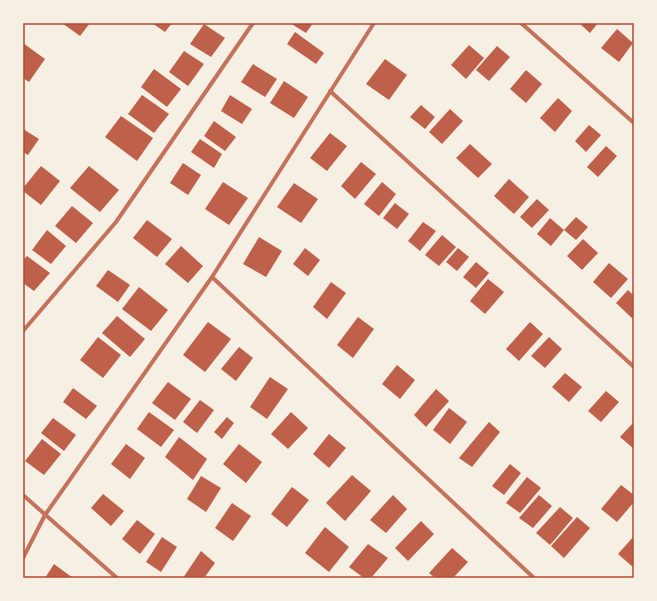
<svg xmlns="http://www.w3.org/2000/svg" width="657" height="601" font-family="'Open Sans',sans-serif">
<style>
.building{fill:#bf614a}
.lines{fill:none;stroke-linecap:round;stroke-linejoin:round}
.minor{stroke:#c5725c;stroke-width:4}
.neatline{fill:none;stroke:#b5482f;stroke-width:1.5}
</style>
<rect width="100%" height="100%" fill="#f6efe4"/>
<!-- building -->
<g class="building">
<path d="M62,23H90L80,36Z"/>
<path d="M152,23H172L165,32Z"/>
<path d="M290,23H313L306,33Z"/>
<path d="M579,23H598L590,33Z"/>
<path d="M204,24L225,38L211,57L190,44Z"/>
<path d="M617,29L633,43L619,62L601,48Z"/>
<path d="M295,32L324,53L316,64L287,44Z"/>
<path d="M23,43L45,59L29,82L23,78Z"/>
<path d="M469,45L484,58L466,79L451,65Z"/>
<path d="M497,46L510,57L489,81L476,70Z"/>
<path d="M184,51L204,64L188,86L169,72Z"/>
<path d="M385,59L407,75L389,100L366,84Z"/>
<path d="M253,64L277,79L265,97L241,82Z"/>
<path d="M154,69L181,89L167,107L141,87Z"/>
<path d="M526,70L542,84L526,103L510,89Z"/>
<path d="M284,81L308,97L294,118L270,103Z"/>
<path d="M142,95L169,114L154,133L128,114Z"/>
<path d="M230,95L252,109L242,124L221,111Z"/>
<path d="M558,98L572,111L555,132L540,118Z"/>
<path d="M421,105L435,117L425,129L410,117Z"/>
<path d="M450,109L463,121L442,144L429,132Z"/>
<path d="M121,116L153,138L137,161L105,137Z"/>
<path d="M214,121L236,137L225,151L204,136Z"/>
<path d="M589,125L601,135L586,152L575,141Z"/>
<path d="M23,129L39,139L28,155L23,152Z"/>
<path d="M330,133L347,146L327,171L310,158Z"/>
<path d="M200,139L222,154L214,168L191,152Z"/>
<path d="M470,144L492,164L478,178L456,158Z"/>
<path d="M606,146L617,156L598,177L587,167Z"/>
<path d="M361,162L376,174L355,199L341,186Z"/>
<path d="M183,163L201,175L188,195L170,183Z"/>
<path d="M41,166L60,181L41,205L23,191V188Z"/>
<path d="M89,166L119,190L100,212L70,188Z"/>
<path d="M509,179L529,197L514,214L494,196Z"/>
<path d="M223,182L248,198L229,225L205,209Z"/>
<path d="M382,182L396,194L379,216L364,204Z"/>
<path d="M294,183L318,199L301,223L277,207Z"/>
<path d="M537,199L549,210L532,228L520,217Z"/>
<path d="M395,203L409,214L397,229L383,218Z"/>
<path d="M72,206L93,223L76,243L55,226Z"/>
<path d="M576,217L588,227L576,240L564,230L551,246L537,234L550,218L564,230Z"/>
<path d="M147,220L172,239L157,257L133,238Z"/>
<path d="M423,222L436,231L420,251L408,241Z"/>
<path d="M47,230L66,246L51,264L32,250Z"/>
<path d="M442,235L456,247L439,266L425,255Z"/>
<path d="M259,237L282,251L266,277L243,264Z"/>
<path d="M583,239L598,253L582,270L567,256Z"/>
<path d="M181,246L203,266L188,283L165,264Z"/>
<path d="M305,248L320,260L308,276L293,264Z"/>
<path d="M458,248L469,257L457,271L446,262Z"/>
<path d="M27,256L50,273L34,291L23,283V260Z"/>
<path d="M476,262L489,273L476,288L463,277Z"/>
<path d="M609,263L628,279L611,298L593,282Z"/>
<path d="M108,270L130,285L118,302L96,286Z"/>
<path d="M488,279L504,292L485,314L470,301Z"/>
<path d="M331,282L346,293L327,319L313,307Z"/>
<path d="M139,287L168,310L151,331L122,309Z"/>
<path d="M628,290L634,296V320L616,303Z"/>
<path d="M117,316L145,339L130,357L102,333Z"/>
<path d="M358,317L374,329L353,358L337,345Z"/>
<path d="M208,322L231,339L205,372L183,355Z"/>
<path d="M530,322L543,334L519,361L506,349Z"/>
<path d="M98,337L121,355L103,378L80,360Z"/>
<path d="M549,337L562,349L545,368L531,356Z"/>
<path d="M239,347L253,358L236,381L221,369Z"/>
<path d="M397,365L415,380L400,399L382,384Z"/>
<path d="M565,373L582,387L569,402L552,387Z"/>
<path d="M270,377L288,389L267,419L250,407Z"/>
<path d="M168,382L191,399L175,420L152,403Z"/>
<path d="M73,388L97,406L86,419L63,402Z"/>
<path d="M436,389L449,401L426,427L414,415Z"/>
<path d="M606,391L619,402L601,422L588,411Z"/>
<path d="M200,400L214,410L197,433L183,422Z"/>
<path d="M449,408L467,422L450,444L433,430Z"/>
<path d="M149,412L174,430L161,447L137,429Z"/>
<path d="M291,412L308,428L288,449L271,434Z"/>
<path d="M227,417L234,423L222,439L214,432Z"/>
<path d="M53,418L76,435L64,451L41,433Z"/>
<path d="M489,422L500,432L472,467L459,458Z"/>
<path d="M634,422V449L620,437Z"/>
<path d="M329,434L346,448L329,468L313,454Z"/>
<path d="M179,437L207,459L193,480L165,457Z"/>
<path d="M42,439L61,454L44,475L25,461Z"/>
<path d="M126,444L145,458L130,479L111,464Z"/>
<path d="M239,444L262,462L246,483L223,464Z"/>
<path d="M510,464L521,473L504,495L492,486Z"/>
<path d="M352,475L371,491L345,521L326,503Z"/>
<path d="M201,476L221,488L206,512L187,499Z"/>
<path d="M527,477L541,488L520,513L506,503Z"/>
<path d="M621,485L634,495V502L617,522L601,509Z"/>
<path d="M292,487L309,500L287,527L271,514Z"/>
<path d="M103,494L124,511L111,526L91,508Z"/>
<path d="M393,495L407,509L386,533L370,520Z"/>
<path d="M539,495L552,506L533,528L519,518Z"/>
<path d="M232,503L251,516L233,541L215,528Z"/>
<path d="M560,507L573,518L550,545L536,533Z"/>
<path d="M577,517L590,528L564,558L551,546Z"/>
<path d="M137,520L155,534L140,554L122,539Z"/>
<path d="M421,521L434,534L408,561L395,548Z"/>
<path d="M325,527L349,547L329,572L305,553Z"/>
<path d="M634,536V568L618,554Z"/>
<path d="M162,537L177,547L161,572L146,562Z"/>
<path d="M368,544L388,558L371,578H364L349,567Z"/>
<path d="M452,548L468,562L453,578H435L429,573Z"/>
<path d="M201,551L215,563L204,578H183Z"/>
<path d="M54,564L73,578H45Z"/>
</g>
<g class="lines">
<!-- minor -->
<g class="minor">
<path d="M521,23L634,123"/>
<path d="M330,91L634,367"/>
<path d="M212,277L534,578"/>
<path d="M23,331L116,222L253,23"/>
<path d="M23,495L117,578"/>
<path d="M23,558L45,515L212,277L374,23"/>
</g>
</g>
<!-- border -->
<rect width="657" height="601" fill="none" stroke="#f6efe4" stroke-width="48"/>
<rect x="24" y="24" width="609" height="553" class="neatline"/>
</svg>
